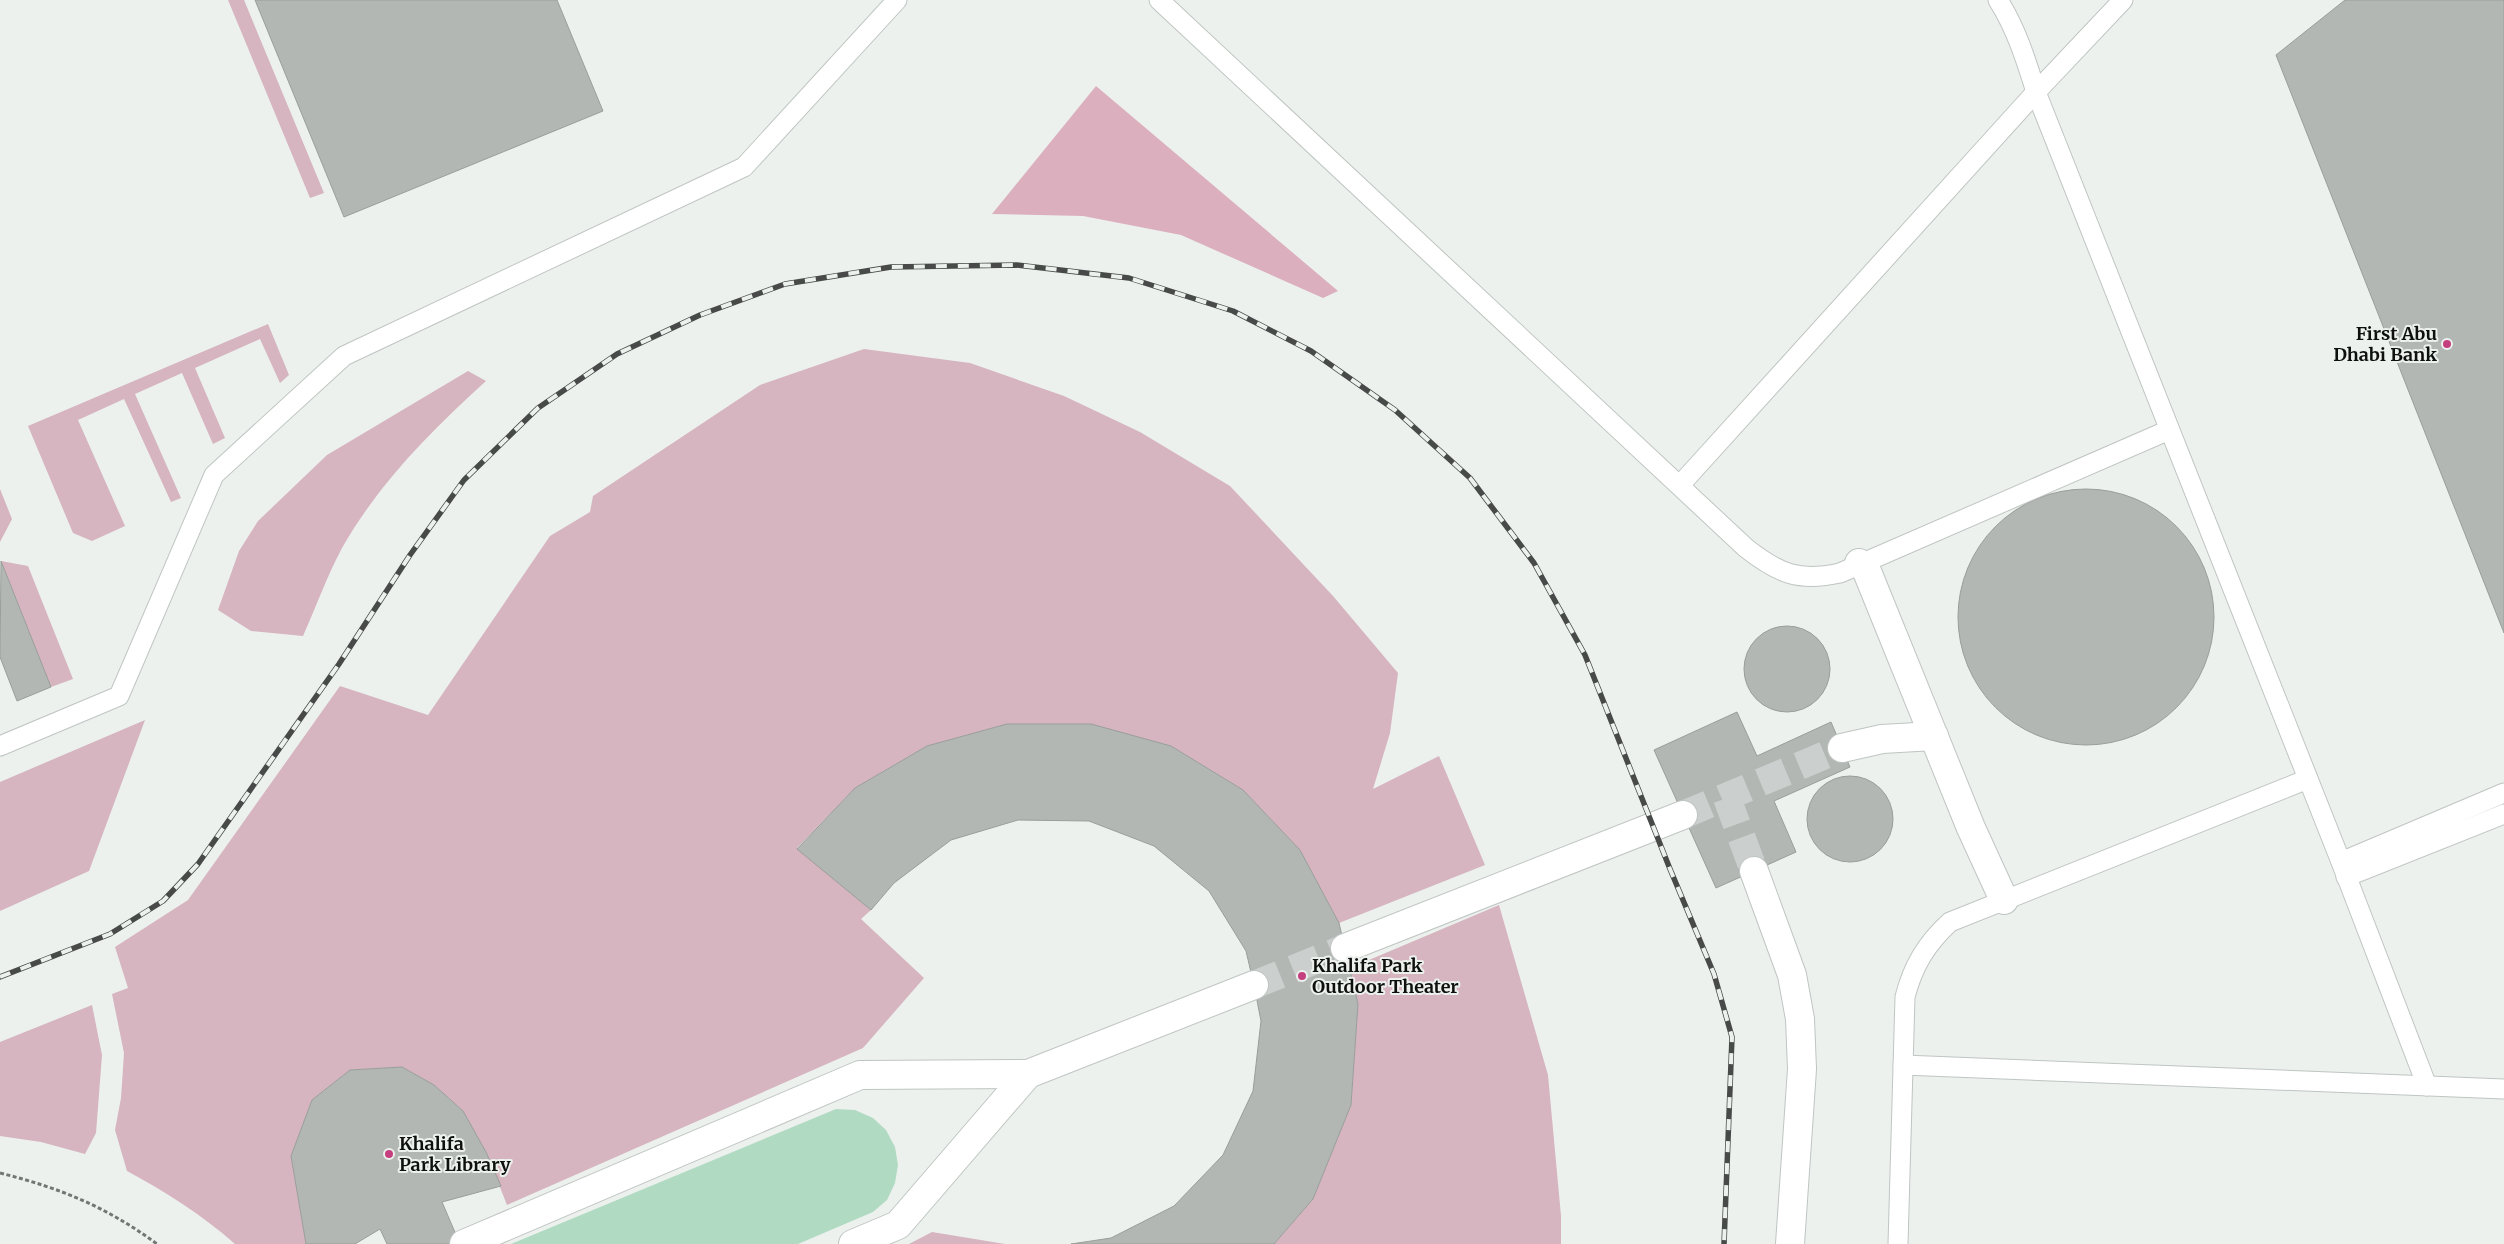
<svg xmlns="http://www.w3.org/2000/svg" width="2504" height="1244" font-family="Merriweather,serif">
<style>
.green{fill:#d6b4c0}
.forest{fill:#dcafbf}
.water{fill:#b0dac2}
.building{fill:#b2b7b4;stroke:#999e9b}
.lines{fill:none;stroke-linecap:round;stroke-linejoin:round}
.street-tunnel{stroke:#cbcfcd;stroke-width:28;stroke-dasharray:28 14;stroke-linecap:butt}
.lane-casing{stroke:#bfc5c2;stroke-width:21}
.street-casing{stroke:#bfc5c2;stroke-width:30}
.path{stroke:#727674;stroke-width:3;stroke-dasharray:4 2.5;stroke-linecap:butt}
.lane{stroke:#fff;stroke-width:19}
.street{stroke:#fff;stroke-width:28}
.rail-casing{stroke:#474a48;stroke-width:5.5}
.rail{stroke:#ecf1ee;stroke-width:4;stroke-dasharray:11;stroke-linecap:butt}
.poi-dot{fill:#c53f7f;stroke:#ecf1ee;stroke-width:2}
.labels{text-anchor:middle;stroke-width:4;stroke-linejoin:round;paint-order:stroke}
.poi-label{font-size:18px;font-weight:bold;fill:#0e100f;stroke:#ecf1ee;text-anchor:start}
</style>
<rect width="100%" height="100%" fill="#ecf1ee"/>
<!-- green -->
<g class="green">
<path d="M228,0H244L324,193L310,198Z"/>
<path d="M268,324L289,375L280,383L260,339L195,368L225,438L213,444L182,373L135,394L181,498L171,502L124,399L78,420L125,526L92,541L73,533L28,426Z"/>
<path d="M864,349L970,363L1064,396L1140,432L1230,486L1333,596L1398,673L1390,733L1373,789L1439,756L1485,865L1339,923L1300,850L1243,790L1171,746L1007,724L927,746L855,788L797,848L871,910L861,919L924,978L863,1048L507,1205L486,1152L463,1111L434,1085L402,1067L350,1070L312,1100L291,1156L306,1244H235C201,1214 166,1192 127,1171L115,1130L121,1098L124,1053L112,994L128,988L115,947L188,900L340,686L428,715L550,536L590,512L593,496L760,385Z"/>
<path d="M468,371L486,381C431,431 379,483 342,548C327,576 316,607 303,636L251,631L218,610L239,551L258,521L327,455Z"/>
<path d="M0,489L12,519L0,542Z"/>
<path d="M1,561L28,566L73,679L51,687Z"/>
<path d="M145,720L89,871L0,911V782Z"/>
<path d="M1499,905L1548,1075L1561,1216V1244H1274L1313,1199L1351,1105L1358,1004L1350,968Z"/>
<path d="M92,1005L102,1055L96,1133L85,1154L41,1142L0,1136V1042Z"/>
<path d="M932,1232L1005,1244H909Z"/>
</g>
<!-- forest -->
<path class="forest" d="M1096,86L1338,291L1323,298L1181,235L1083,216L992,214Z"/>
<!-- water -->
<path class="water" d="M836,1109L855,1110L873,1118L886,1130L895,1147L898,1165L895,1183L887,1200L873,1212L798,1244H511Z"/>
<!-- building -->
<g class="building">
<path d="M255,0H557L603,111L344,217Z"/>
<path d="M2345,0H2504V633L2276,55Z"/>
<circle cx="2086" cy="617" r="128"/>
<path d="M1,561L51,687L17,701L0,657Z"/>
<circle cx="1787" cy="669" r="43"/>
<path d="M1737,712L1757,756L1831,722L1850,767L1774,801L1796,852L1716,888L1654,750Z"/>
<path d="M1007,724H1091L1171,746L1243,790L1300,850L1339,923L1358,1004L1351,1105L1313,1199L1274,1244H1071L1111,1238L1174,1206L1223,1155L1253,1091L1261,1021L1254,985L1246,951L1209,891L1154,846L1089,821L1018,820L951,840L894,883L871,910L797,849L855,788L927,746Z"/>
<circle cx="1850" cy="819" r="43"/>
<path d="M402,1067L434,1085L463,1111L486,1152L501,1186L442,1202L460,1244H387L380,1229L355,1244H306L291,1156L312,1100L350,1070Z"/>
</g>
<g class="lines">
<!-- street-tunnel -->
<g class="street-tunnel">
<path d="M1727,798L1754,871"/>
<path d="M1683,815L1842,748"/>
<path d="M1254,985L1345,948"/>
</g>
<!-- lane casing -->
<g class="lane-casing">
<g id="lane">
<path d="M1159,0L1746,548C1779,574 1799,582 1840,573L2169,430"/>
<path d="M1998,0C2016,28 2026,60 2036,92L2341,862L2427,1086"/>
<path d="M1680,485L2036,92L2123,0"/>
<path d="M0,746L119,696L214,475L344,356L744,167L897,0"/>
<path d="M2341,862L2504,793"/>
<path d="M2346,877L2504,814"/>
<path d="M1903,1065L2504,1089"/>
<path d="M1898,1244L1905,997C1913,966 1926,944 1950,922L2308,779"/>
</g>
</g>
<!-- street casing -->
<g class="street-casing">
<g id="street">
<path d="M1859,563L1866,569L1971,828L2004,900"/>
<path d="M1842,748L1882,739L1934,736"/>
<path d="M1754,871L1792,975L1800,1019L1802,1069L1790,1244"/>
<path d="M1345,948L1683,815"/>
<path d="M464,1244L860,1075L1028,1074L1254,985"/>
<path d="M853,1244L898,1225L1028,1074"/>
</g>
</g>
<!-- path -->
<path class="path" d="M0,1173C60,1188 107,1207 157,1244"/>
<!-- lane -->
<use href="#lane" class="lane"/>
<!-- street -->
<use href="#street" class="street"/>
<!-- rail casing -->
<g class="rail-casing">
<path id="rail" d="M0,977L110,934L163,901L198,864L339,664L410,555L464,480L538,408L617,354L700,315L785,284L891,267L1017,265L1129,278L1233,311L1311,351L1395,410L1470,478L1534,563L1585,655L1670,869L1714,974L1732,1037L1724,1244"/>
</g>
<!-- rail -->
<use href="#rail" class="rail"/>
</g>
<!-- markers -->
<g class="poi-dot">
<circle cx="2447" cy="344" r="5"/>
<circle cx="1302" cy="976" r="5"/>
<circle cx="389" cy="1154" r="5"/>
</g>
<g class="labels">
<!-- poi labels -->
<g class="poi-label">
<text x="2437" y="340" text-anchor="end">First Abu<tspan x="2437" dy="21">Dhabi Bank</tspan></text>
<text x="1312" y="972">Khalifa Park<tspan x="1312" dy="21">Outdoor Theater</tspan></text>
<text x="399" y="1150">Khalifa<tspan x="399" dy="21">Park Library</tspan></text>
</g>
</g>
</svg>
